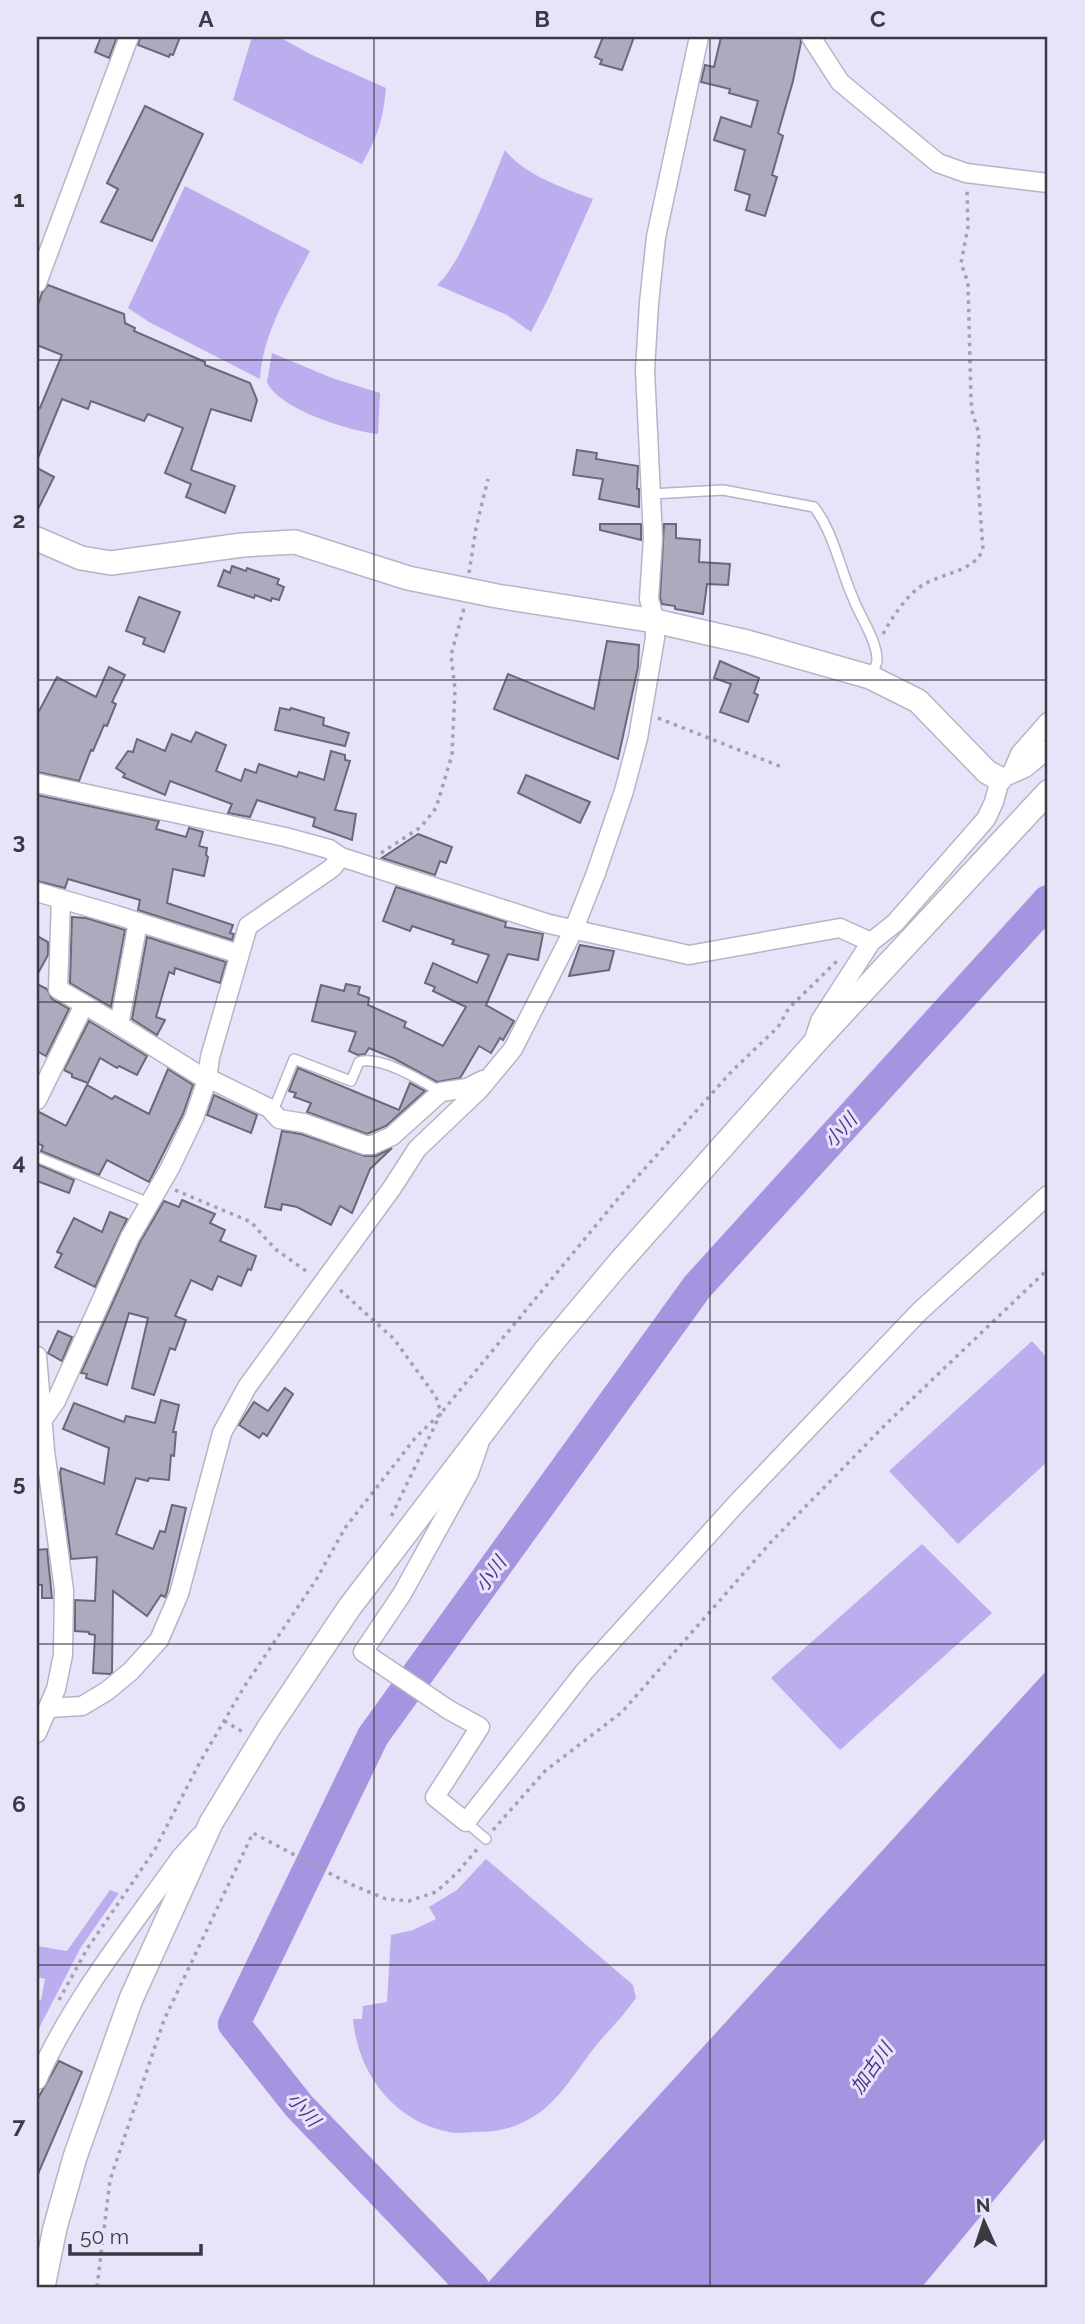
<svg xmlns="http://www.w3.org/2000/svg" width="1085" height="2324" font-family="Raleway,'Noto Sans JP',sans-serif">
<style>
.green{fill:#bbadee}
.water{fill:#a694e1}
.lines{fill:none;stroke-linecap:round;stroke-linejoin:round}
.river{stroke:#a694e1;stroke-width:32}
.building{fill:#aeaabd;stroke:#6b6879;stroke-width:2}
.service-casing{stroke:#b7b4c7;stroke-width:12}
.minor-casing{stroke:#b7b4c7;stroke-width:21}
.tertiary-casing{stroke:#b7b4c7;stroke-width:26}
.path{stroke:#a4a0b0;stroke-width:3.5;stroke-dasharray:3.5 5;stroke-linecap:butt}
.service{stroke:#fff;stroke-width:9}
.minor{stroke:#fff;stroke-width:18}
.tertiary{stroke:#fff;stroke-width:23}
.grid{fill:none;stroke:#3b3941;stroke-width:2;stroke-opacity:0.55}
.labels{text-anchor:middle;stroke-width:6;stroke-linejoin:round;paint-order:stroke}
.water-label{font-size:19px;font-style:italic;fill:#51348e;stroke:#e7e3f8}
.neatline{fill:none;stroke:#3b3941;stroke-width:2.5}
.grid-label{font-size:23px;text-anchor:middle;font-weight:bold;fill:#3b3941}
</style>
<rect width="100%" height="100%" fill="#e7e3f8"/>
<!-- green -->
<g class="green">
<path d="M252,37H279L312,55L386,88C383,120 378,136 362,164L233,100Z"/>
<path d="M505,150C523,174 565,189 593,199L549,297L531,332L507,315L437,285C461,265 492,182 505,150Z"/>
<path d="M185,186L310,251C289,292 263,332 260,379L149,322L128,308Z"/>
<path d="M272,353L332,378L380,393L378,434C350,431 278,409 267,382Z"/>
<path d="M1032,1341L1048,1359V1461L958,1544L889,1471Z"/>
<path d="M922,1544L992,1613L840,1750L771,1678Z"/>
<path d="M486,1859L633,1985L636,1998C625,2014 611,2028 598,2043C579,2066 562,2098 536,2115C516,2128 499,2132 476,2132C467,2132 457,2134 449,2132C393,2121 358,2073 353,2019H362L363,2006L387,2002L391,1935L413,1930L436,1919L429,1907L457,1890Z"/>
<path d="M110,1890L119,1893L81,1947L37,2032V1999L41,2000L45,1979L37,1977V1946L67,1951Z"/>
</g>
<!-- water -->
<path class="water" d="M1048,1669V2135L922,2287H484Z"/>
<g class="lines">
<!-- river -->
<path class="river" d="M473,2287L299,2106L234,2024L373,1736L697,1287L1048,901"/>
</g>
<!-- building -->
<g class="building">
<path d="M101,37H117L109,58L95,52Z"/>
<path d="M140,37H180L173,55L170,54L169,57L138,45Z"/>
<path d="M603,37H634L622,70L600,64L602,60L595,57Z"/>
<path d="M721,37H800L801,42L793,81L778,133L783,136L772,175L777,177L765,216L746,210L750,195L735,190L745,150L714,140L721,117L751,127L758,101L729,93L730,89L701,82L705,65L714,67Z"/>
<path d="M145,106L203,134L152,241L101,222L118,189L107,183Z"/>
<path d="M48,285L124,314L125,323L135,328L134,331L205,362V365L250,383L257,400L251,421L211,409L191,470L235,486L225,513L186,497L191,484L165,473L183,428L148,414L144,421L91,401L88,409L62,399L37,460V407L40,408L62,355L37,345V308L42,293Z"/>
<path d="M577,450L597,453L596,459L638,466L637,489H639V507L599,499L603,479L573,475Z"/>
<path d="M37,468L54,477L37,511Z"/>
<path d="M600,524H641V540L600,530Z"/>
<path d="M664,524H676V538L700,540L699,562L730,564L728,585L707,584L703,614L675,609V606L662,604L660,598Z"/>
<path d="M232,566L246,571L247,568L279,579L277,584L284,587L279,600L272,598L271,601L255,595L254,598L218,586L224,570L230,573Z"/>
<path d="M139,597L180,612L164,652L143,644L145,638L126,631Z"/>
<path d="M607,641L639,645L638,667L618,759L494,709L508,674L594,709Z"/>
<path d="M720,661L759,678L754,693L758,695L748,722L720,712L731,684L714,678Z"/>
<path d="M109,667L125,675L112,702L116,704L107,726L104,725L93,751L91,750L79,781L37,772V715L57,677L96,697Z"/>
<path d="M280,708L290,710L291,708L324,718L323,725L349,733L345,746L275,730Z"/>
<path d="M196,732L226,745L216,771L241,781L245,769L256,773L259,764L297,777L299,772L324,780L331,751L345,755V760L350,761L335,810L356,814L352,840L313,826L315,818L257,800L250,817L228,813L232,804L170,781L165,795L123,777L125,774L116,768L128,751L133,752L137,739L165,751L172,734L191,742Z"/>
<path d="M526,775L590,802L580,823L518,793Z"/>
<path d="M37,795L159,821L156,829L186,837L189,828L203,832L199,846L207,848L206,855L208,857L204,876L173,869L167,903L233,925L230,933L234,934L232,940L138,910L140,900L68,879L65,888L37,881Z"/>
<path d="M418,834L452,847L446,863L440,861L435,875L382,858Z"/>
<path d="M396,887L506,922L505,927L543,934L538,960L508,954L486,1005L514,1021L503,1040L500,1038L491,1053L479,1046L460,1078L437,1082L395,1059L369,1048L365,1054L358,1055L349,1051L356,1032L312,1021L321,985L344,991L346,984L360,987L358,994L369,998L368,1005L406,1022L404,1027L443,1046L466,1007L433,991L435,987L425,983L433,963L477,983L489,955L452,944L454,940L412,926L410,931L383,921Z"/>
<path d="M72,917L86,918L125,930L111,1007L70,983Z"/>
<path d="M37,936L48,942V955L37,975Z"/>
<path d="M147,937L226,962L220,983L175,968L174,974L169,972L156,1017L165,1020L157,1035L132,1019Z"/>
<path d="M580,945L614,951L609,970L569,976Z"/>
<path d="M37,984L47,989L52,999L69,1009L46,1056L37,1051Z"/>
<path d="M89,1021L147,1056L137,1075L119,1066L117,1068L100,1058L88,1083L72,1077V1074L64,1070Z"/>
<path d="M298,1068L399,1110L410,1083L425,1091L386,1126L367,1134L307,1112L311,1103L294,1097L296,1093L289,1091Z"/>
<path d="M168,1069L193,1085L183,1114L149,1182L107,1160L99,1175L41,1151L43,1146L37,1143V1111L66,1126L87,1085L112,1099L115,1096L149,1114Z"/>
<path d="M214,1095L257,1115L251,1133L207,1115Z"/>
<path d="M282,1131L301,1134L365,1156H376L392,1148L370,1169L352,1213L340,1206L331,1225L297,1207L282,1204L281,1210L265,1207Z"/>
<path d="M37,1164L74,1180L69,1193L37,1181Z"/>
<path d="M182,1200L215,1214L210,1223L225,1230L220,1241L256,1256L251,1270L248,1269L241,1286L218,1276L212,1290L191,1280L175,1316L186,1320L175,1350L170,1348L154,1395L132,1388L148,1318L129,1313L107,1385L86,1378L87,1374L81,1373L140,1242L164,1201L179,1207Z"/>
<path d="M110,1212L127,1219L95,1287L55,1267L62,1254L57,1252L74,1218L102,1232Z"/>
<path d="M58,1331L72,1337L62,1361L48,1353Z"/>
<path d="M285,1388L293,1394L267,1436L263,1433L259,1438L239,1425L254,1402L268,1411Z"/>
<path d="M161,1400L179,1405L173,1432H176L174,1456L171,1455L169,1480L149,1478L148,1481L136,1478L116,1534L153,1549L160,1531L165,1532L172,1505L186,1508L167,1592L165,1597L161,1595L147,1616L113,1591L112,1672L110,1674L93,1673L95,1635L89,1634V1632L75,1631V1600L95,1601L97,1557L71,1559L60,1473L61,1468L104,1484L109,1448L63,1429L74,1403L124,1422L126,1416L155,1423Z"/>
<path d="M47,1549L52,1598H42V1585H37V1550Z"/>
<path d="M59,2061L82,2072L37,2176V2100Z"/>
</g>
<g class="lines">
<!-- service casing -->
<g class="service-casing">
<g id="service">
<path d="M651,494L723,490L814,507C834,533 840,569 853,598C860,617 877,640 877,660C877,665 873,671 871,676"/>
<path d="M273,1111L294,1059L351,1081L359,1062C380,1055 422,1081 441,1092"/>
<path d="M37,1157L149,1203"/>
<path d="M466,1822L486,1839"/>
</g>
</g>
<!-- minor casing -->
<g class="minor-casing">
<g id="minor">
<path d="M811,37L840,82L938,163L966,173L1048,183"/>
<path d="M37,283L129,37"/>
<path d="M1012,773L1020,754L1048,722"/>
<path d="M37,783L285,837L329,849L341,857L549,924L689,955L840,928L871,942"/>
<path d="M37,892L116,915L239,954"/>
<path d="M61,899L58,989L119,1025L138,922"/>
<path d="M119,1025L207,1080L214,1081L269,1108L279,1119L304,1123L365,1145H372L392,1136L441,1092L467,1088L483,1080"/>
<path d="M814,1039L820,1021L871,942L895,923L986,819L994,802L1000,779L1025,768L1048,749"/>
<path d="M37,1100L84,1005"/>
<path d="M37,1356L45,1451L64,1590L63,1655L56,1689L37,1733"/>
<path d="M44,1418L56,1401L130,1237L170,1168L194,1118L207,1080L210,1057L248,926L332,868L341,857"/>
<path d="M479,1444L469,1473L402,1594L363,1652L449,1710L480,1727L435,1797L466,1822L584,1672L737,1503L920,1311L1048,1195"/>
<path d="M49,1708L82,1706L107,1691L131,1671L159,1640L179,1594L222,1433L247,1387L392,1188L417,1149L479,1090L513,1049L573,931L596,873L624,791L638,738L655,638V621L649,599L653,538L645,370L649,303L656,237L699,37"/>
<path d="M37,2080C73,1999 130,1929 181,1857L200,1836"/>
</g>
</g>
<!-- tertiary casing -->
<g class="tertiary-casing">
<g id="tertiary">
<path d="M37,539L81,558L111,563L242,545L295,542L408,578L497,596L655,621L747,642L870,677L918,701L987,772L1000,779"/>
<path d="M43,2287L55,2228L75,2157L131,1999L211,1823L268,1729L349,1608L545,1351L619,1263L812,1046L1048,792"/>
</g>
</g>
<!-- path -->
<g class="path">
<path d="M469,573L476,528L488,479"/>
<path d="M883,634C892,618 903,601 917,589C936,573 972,574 983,550L977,466L979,434L972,411L971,400L968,283L961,263L968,227L967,189"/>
<path d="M658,718L782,767"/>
<path d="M381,853L421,827L436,808L452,755L455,689L451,655L464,608"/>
<path d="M175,1190L251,1222L275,1249L309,1273"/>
<path d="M340,1290L394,1339L436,1397L441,1413L390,1519"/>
<path d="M224,1721L243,1732"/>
<path d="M493,1830L545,1771L622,1712L771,1542L886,1424L1048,1269"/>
<path d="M59,2000L87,1949L154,1851L200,1762L244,1687L316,1580L345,1528L416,1437L441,1413L621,1195L732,1071L778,1027L789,1008L837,961"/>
<path d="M97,2287L110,2180L164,2020L253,1833L350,1884L386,1899L409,1901L436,1892L457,1873L479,1847"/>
</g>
<!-- service -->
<use href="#service" class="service"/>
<!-- minor -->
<use href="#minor" class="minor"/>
<!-- tertiary -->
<use href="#tertiary" class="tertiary"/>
</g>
<!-- grid -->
<path class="grid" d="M374,37V2287M710,37V2287M37,360H1048M37,680H1048M37,1002H1048M37,1322H1048M37,1644H1048M37,1965H1048"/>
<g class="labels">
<!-- water labels -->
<g class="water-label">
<text transform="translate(840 1130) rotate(-48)" y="7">小川</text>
<text transform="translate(490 1574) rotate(-54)" y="7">小川</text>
<text transform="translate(871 2068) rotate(-55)" y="7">加古川</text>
<text transform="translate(304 2109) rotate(48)" y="7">小川</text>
</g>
</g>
<!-- border -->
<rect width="1085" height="2324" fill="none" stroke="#e7e3f8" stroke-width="77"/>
<!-- north arrow -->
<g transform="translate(984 2222) rotate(357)" stroke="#e7e3f8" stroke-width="5" paint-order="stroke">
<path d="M0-5L12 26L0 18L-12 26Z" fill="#3b3941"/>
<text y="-10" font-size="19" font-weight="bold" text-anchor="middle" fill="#3b3941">N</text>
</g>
<!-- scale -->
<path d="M70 2244v10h131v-10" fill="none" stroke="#3b3941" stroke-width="3.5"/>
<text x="80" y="2244" font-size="21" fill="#3b3941" stroke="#e7e3f8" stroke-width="5" paint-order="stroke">50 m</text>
<rect x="38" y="38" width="1008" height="2248" class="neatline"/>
<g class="grid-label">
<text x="206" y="27">A</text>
<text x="542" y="27">B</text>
<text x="878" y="27">C</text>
<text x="19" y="207">1</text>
<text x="19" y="528">2</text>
<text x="19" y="849">3</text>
<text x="19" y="1170">4</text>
<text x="19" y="1491">5</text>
<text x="19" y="1812">6</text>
<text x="19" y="2133">7</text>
</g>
</svg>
